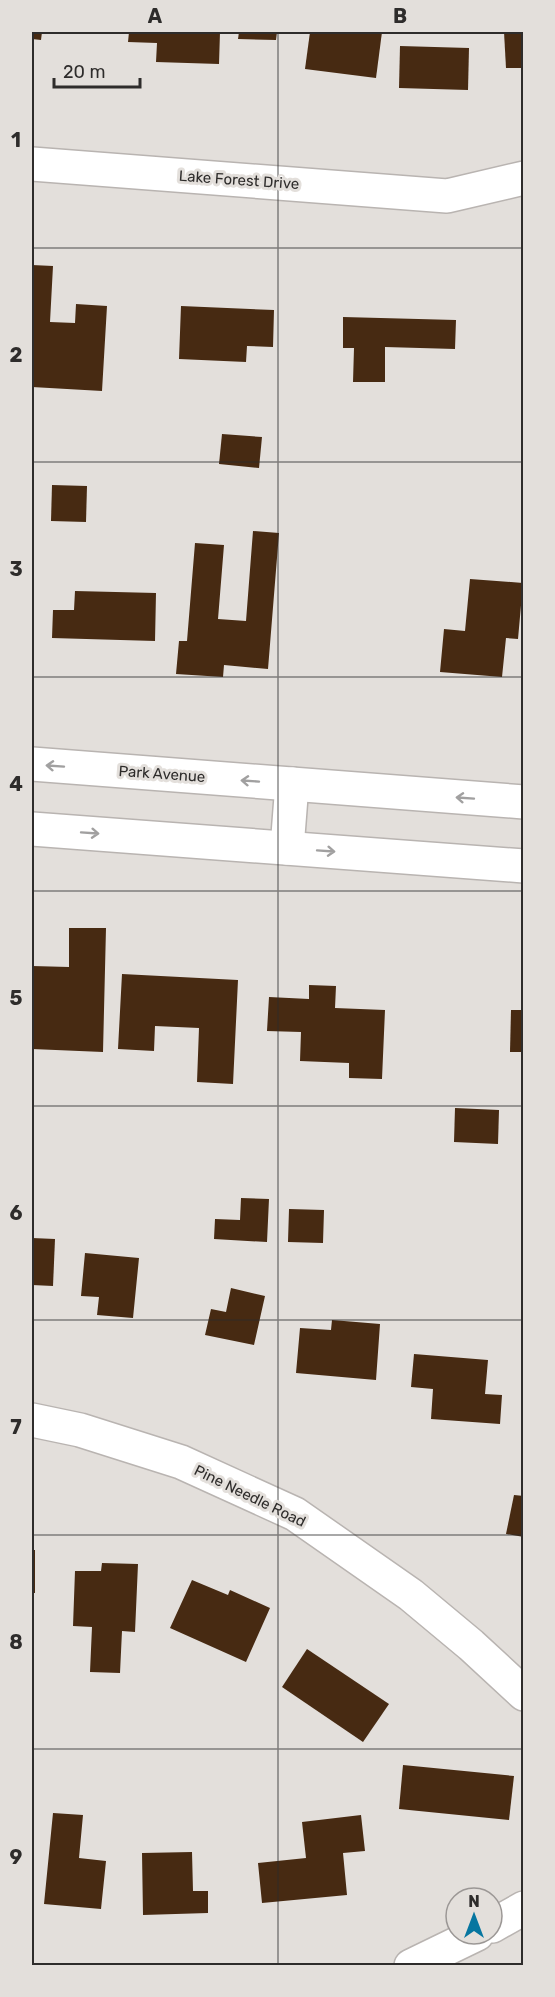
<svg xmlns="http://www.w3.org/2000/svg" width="555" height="1997" font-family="Rubik,sans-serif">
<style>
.building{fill:#472a12}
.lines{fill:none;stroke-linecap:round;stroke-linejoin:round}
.street-casing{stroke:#b9b4b1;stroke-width:36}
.secondary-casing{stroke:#b9b4b1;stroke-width:36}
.street{stroke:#fff;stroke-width:33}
.secondary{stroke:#fff;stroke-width:33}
.oneway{stroke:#a1a0a0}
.grid{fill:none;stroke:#2e2c2b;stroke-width:1.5;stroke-opacity:0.55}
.labels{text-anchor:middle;stroke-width:6;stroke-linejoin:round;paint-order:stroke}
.street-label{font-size:15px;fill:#2e2c2b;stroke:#e3dfdb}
.neatline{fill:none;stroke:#2e2c2b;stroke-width:2}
.grid-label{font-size:20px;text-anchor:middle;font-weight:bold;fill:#2e2c2b}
</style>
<rect width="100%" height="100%" fill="#e3dfdb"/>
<!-- building -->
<g class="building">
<path d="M32,32H42L41,40L32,39Z"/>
<path d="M129,32H220L219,64L156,62L157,43L128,42Z"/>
<path d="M239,32H277L276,40L238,39Z"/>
<path d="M310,32H382L376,78L305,69Z"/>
<path d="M504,32H524V68H506Z"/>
<path d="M400,46L469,48L468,90L399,88Z"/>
<path d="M32,265L53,266L50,322L75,323L76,304L107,306L102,391L32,387Z"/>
<path d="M181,306L274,310L273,347L247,346L246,362L179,359Z"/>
<path d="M343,317L456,320L455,349L385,347V382H353L354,348H343Z"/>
<path d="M222,434L262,437L259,468L219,464Z"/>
<path d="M52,485L87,486L86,522L51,521Z"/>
<path d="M253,531L279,533L268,669L224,665L223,677L176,674L179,641H187L195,543L224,545L218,619L246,621Z"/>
<path d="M470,579L523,583L518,639L506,638L502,677L440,672L444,629L465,631Z"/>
<path d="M75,591L156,593L155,641L52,638L53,610H74Z"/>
<path d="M69,928H106L103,1052L32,1049V966L69,967Z"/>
<path d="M122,974L238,980L233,1084L197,1082L199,1028L155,1026L154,1051L118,1049Z"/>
<path d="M309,985L336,986L335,1008L385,1010L382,1079L349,1078V1063L300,1061L301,1032L267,1031L269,997L309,999Z"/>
<path d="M511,1010H524V1052H510Z"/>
<path d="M455,1108L499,1110L498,1144L454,1142Z"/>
<path d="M241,1198L269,1199L267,1242L214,1239L215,1219L240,1220Z"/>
<path d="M289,1209L324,1210L323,1243L288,1242Z"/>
<path d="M32,1238L55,1239L53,1286L32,1285Z"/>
<path d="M85,1253L139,1258L133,1318L97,1315L99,1297L81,1296Z"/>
<path d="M231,1288L265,1296L254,1345L205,1335L211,1309L226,1312Z"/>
<path d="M332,1320L380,1324L376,1380L296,1373L300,1328L331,1330Z"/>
<path d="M414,1354L488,1360L485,1394L502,1395L500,1424L431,1419L433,1389L411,1387Z"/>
<path d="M514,1495L524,1496V1537L506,1534Z"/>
<rect x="32" y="1550" width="3" height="43"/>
<path d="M102,1563L138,1564L135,1632L122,1631L120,1673L90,1672L92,1627L73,1626L75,1571H101Z"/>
<path d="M192,1580L228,1595L230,1590L270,1608L246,1662L170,1628Z"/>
<path d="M307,1649L389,1704L363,1742L282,1687Z"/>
<path d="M403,1765L514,1776L509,1820L399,1809Z"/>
<path d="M53,1813L83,1815L79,1858L106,1861L101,1909L44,1904Z"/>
<path d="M361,1815L365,1851L343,1853L347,1895L262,1903L258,1863L306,1858L302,1822Z"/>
<path d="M192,1852L193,1891H208V1913L143,1915L142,1853Z"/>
</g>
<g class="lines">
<!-- street casing -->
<g class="street-casing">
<g id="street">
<path d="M32,764L524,802"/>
<path d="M32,829L524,866"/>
<path d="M287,848L292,784"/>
<path d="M492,1926L524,1908"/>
<path d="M411,1966L477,1934"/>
</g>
</g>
<!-- secondary casing -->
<g class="secondary-casing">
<g id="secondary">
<path d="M32,164L447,196L524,178"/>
<path d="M32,1420L80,1430L181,1462L295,1514L411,1595L471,1645L524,1694"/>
</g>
</g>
<!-- street -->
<use href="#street" class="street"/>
<!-- secondary -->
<use href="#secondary" class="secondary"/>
</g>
<!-- one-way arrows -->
<defs><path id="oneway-shaft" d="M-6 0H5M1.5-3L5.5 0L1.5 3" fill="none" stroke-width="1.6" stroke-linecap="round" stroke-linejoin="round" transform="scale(1.5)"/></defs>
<g class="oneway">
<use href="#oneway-shaft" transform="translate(55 766) rotate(-176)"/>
<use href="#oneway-shaft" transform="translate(250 781) rotate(-176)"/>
<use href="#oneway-shaft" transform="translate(465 798) rotate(-176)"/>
<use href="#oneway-shaft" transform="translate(90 833) rotate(4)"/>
<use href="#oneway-shaft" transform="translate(326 851) rotate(4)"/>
</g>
<!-- grid -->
<path class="grid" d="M278,32V1966M32,248H524M32,462H524M32,677H524M32,891H524M32,1106H524M32,1320H524M32,1535H524M32,1749H524"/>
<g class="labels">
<!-- street labels -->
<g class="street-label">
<text transform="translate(239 180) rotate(4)" y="5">Lake Forest Drive</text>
<text transform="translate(162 774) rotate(4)" y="5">Park Avenue</text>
<text transform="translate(250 1496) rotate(26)" y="5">Pine Needle Road</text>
</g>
</g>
<!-- border -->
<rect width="555" height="1997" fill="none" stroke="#e3dfdb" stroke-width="66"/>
<!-- north arrow -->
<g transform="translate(474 1916)"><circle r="28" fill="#e3dfdb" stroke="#9b9795" stroke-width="1.5"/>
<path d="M0-4.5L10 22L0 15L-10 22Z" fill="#0676a0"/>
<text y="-9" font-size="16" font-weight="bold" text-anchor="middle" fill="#2e2c2b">N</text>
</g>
<!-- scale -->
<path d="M54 78v9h86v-9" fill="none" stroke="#2e2c2b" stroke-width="3"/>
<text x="63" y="78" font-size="18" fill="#2e2c2b" stroke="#e3dfdb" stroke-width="4.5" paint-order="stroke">20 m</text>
<rect x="33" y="33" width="489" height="1931" class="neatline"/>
<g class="grid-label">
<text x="155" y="23">A</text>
<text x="400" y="23">B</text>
<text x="16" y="147">1</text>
<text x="16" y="362">2</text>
<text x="16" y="576">3</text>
<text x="16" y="791">4</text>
<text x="16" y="1005">5</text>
<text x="16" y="1220">6</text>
<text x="16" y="1434">7</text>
<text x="16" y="1649">8</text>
<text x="16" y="1864">9</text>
</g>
</svg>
